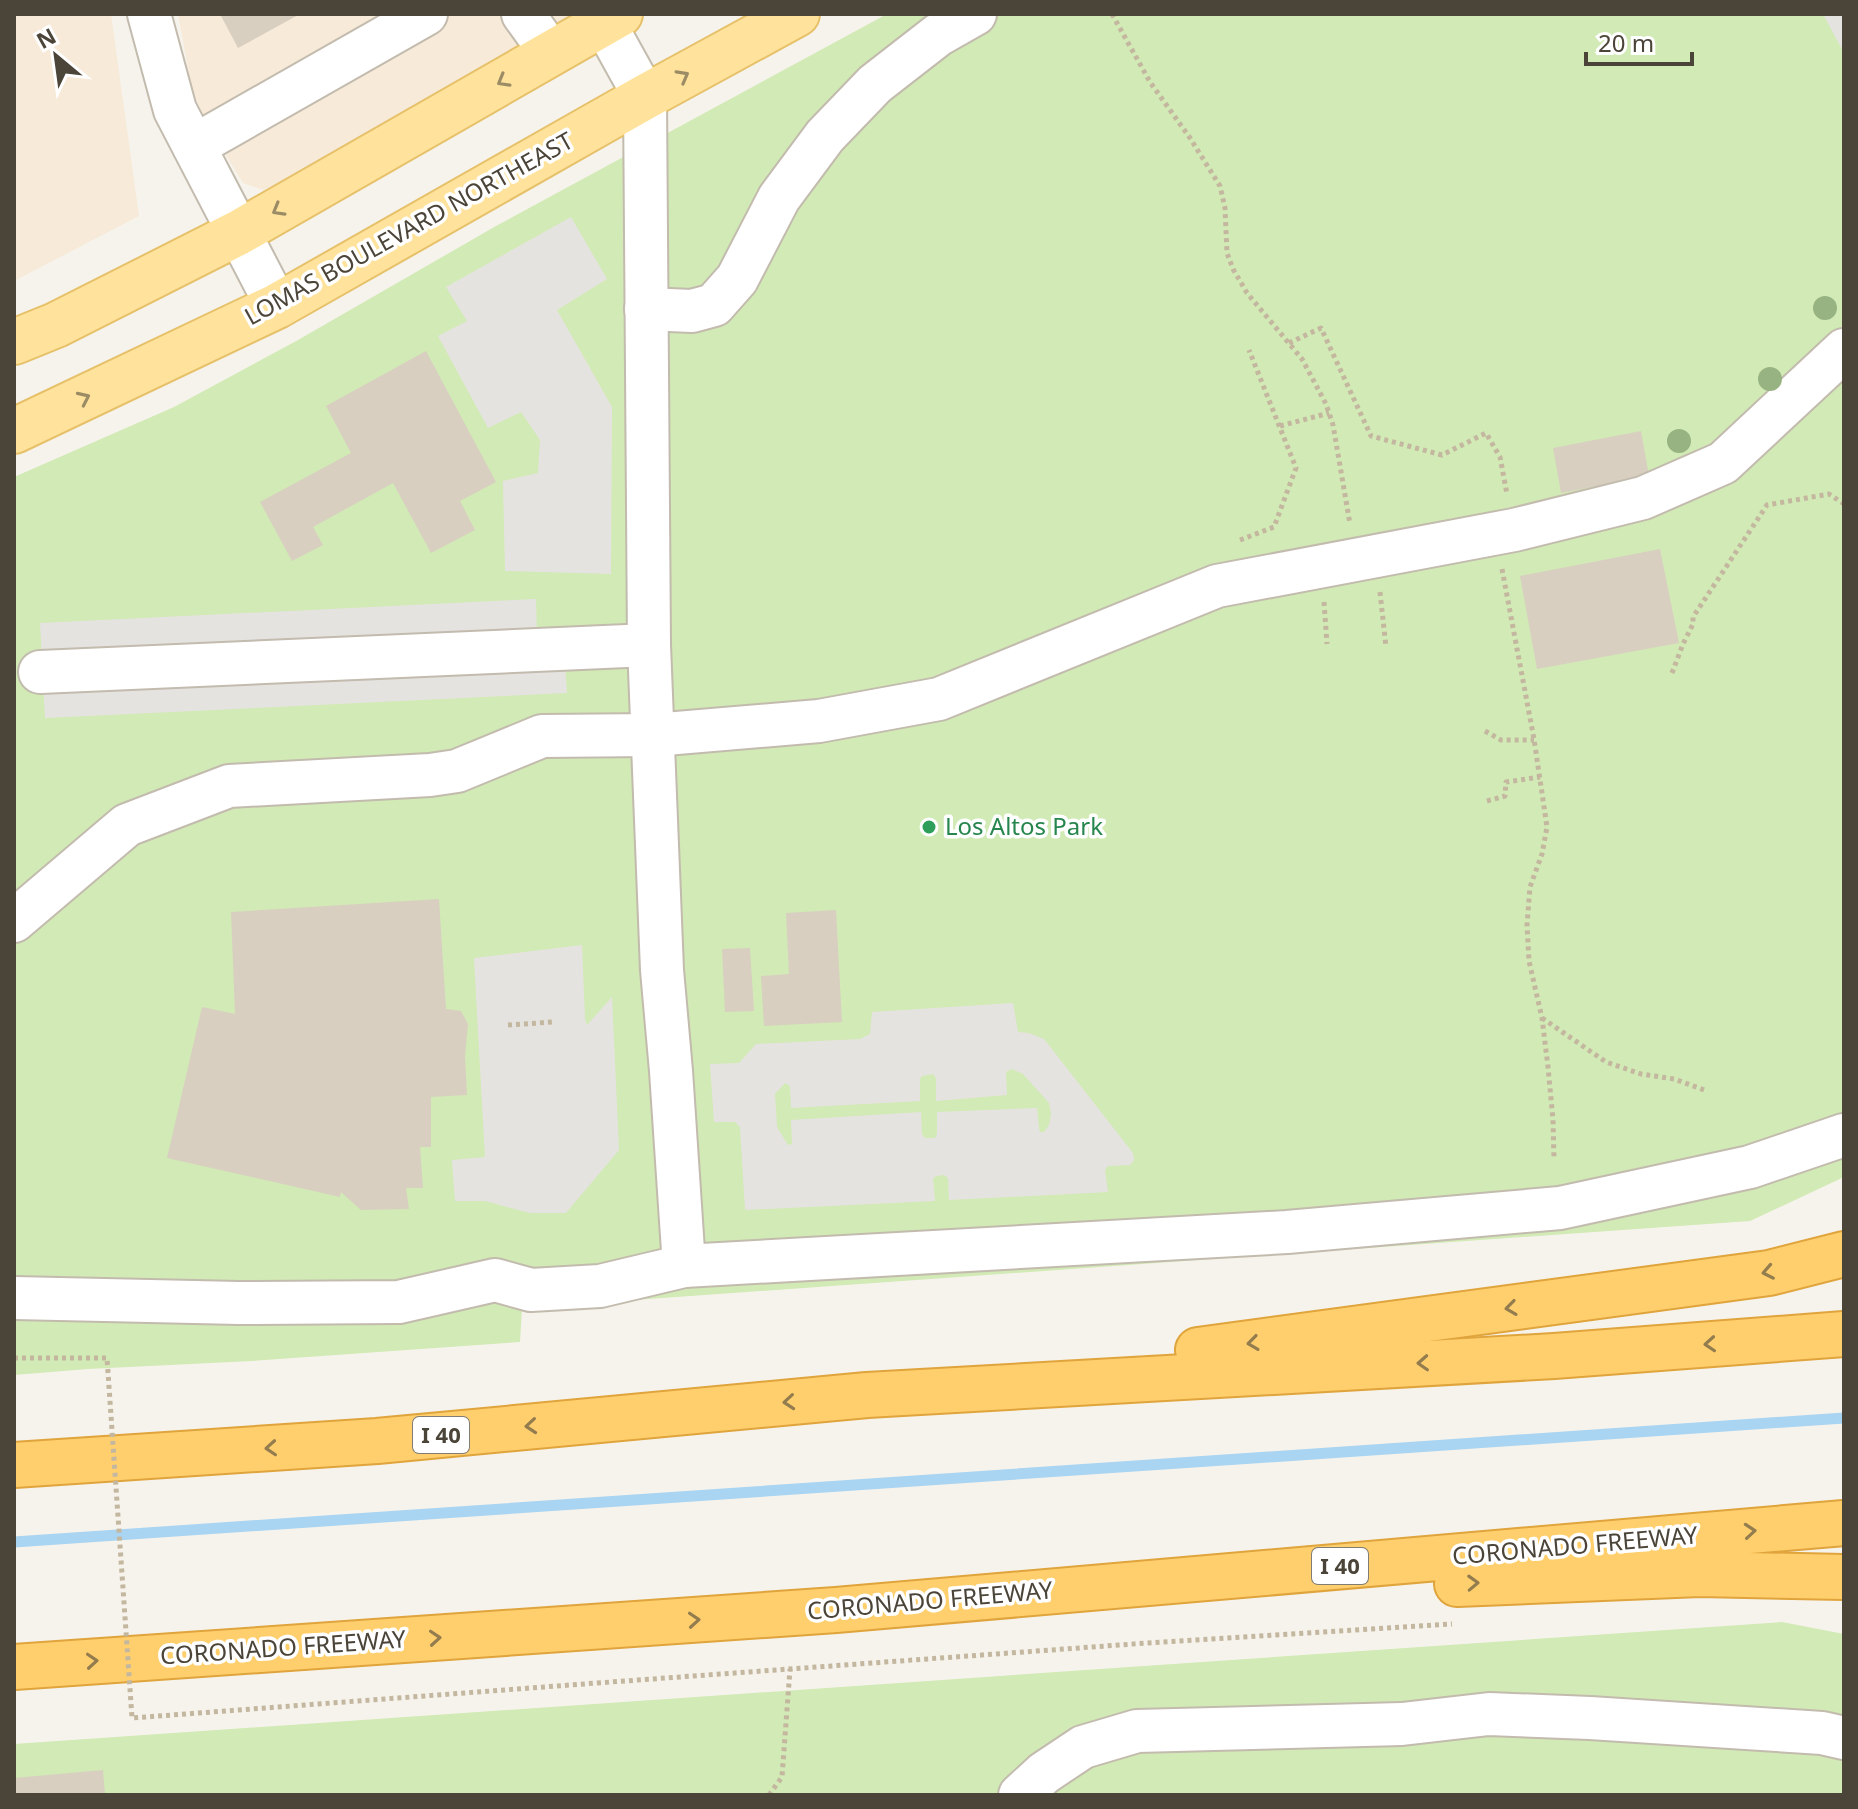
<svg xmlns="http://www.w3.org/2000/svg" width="1858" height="1809" font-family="'Noto Sans',sans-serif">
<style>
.commercial{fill:#f7ead8}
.green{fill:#d2eab5}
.parking{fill:#e5e3e0;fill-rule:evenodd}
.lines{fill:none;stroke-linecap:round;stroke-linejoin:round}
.stream{stroke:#a9d4f2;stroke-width:11}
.building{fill:#d8cfc1}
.minor-casing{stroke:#c2bbae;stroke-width:46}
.major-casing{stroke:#e6c16a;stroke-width:48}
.highway-casing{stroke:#e0a43c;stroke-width:48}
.path{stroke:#c4b79f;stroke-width:5;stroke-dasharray:4 4;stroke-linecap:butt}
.minor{stroke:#fff;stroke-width:42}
.major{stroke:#ffe39c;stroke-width:44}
.highway{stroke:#ffcf6e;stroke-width:44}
.path-bridge{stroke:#c4b79f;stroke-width:5;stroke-dasharray:4 4;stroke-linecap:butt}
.tree{fill:#97b381}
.oneway{stroke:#9c8c66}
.oneway2{stroke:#937c4e}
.leisure-dot{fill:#2e9e5b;stroke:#fff;stroke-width:3}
.labels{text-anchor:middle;stroke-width:7;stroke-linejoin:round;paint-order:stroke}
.shield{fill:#fff;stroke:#817c74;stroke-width:2}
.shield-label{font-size:22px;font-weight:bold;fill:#4b4439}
.street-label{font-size:24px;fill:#4b4439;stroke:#fff}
.leisure-label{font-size:24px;fill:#27864d;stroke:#fff;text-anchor:start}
</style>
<rect width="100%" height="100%" fill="#f6f3ec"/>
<!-- commercial -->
<g class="commercial">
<path d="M14,14H111L139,216L14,281Z"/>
<path d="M178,14H585L286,180L263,190L243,183L207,124L192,90Z"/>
</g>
<!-- green -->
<g class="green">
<path d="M887,14H1844V1177L1750,1221L522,1308L520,1342L252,1361L88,1369L14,1375V477L174,407L298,340L496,226Z"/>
<path d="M1782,1622L1844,1634V1795H14V1744Z"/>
</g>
<!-- parking -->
<g class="parking">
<path d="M1823,14H1844V53Z"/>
<path d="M571,217L607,279L557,310L612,407L611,574L505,571L503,481L538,473L540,440L521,412L488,428L438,336L467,321L446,287Z"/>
<path d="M536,599L537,639L563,636L567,693L45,718L40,623Z"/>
<path d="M582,945L585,1019L587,1025L612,997L619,1150L566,1213H530L485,1201H455L452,1160L485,1157L474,958Z"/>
<path d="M1013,1003L1018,1032L1029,1033L1044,1039L1133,1153L1134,1160L1130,1165L1108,1166L1105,1170L1108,1192L949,1200L948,1178L944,1175L936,1176L933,1179L935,1201L745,1210L740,1127L735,1122H714L710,1064L739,1063L756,1044L860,1039L870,1034L872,1012ZM1012,1069L1023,1074L1049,1103L1051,1114L1049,1125L1044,1132H1040L1039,1128L1037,1108L937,1112V1134L935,1138H925L922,1134L921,1112L791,1120L792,1144L788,1145L777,1127L775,1094L785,1083L790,1086L791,1108L920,1101V1079L922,1076L933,1074L936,1078V1101L1007,1095L1006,1072Z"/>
</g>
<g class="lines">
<!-- stream -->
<path class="stream" d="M14,1542L1844,1418"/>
</g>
<!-- building -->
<g class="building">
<path d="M220,14H300L238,48Z"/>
<path d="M426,351L496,482L460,501L475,530L431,553L393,483L313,527L323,545L292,561L260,502L351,453L326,406Z"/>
<path d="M1641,431L1649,476L1561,493L1553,448Z"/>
<path d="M1660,549L1679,643L1537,669L1520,576Z"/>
<path d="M439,899L446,1009L461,1011L468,1024L465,1056L467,1095L431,1097V1147H420L423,1188H406L409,1209L361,1210L341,1192L340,1197L167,1158L202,1007L235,1014L231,912Z"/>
<path d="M836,910L842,1022L764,1026L761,976L789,974L786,913Z"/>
<path d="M750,948L754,1011L725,1012L722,949Z"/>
<path d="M103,1770L105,1795H14V1778Z"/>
</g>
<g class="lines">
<!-- minor casing -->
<g class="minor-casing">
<g id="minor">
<path d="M149,14L175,110L277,306"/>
<path d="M523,14L551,53"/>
<path d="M194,146L426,14"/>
<path d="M646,309L692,311L714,305L737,279L779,198L825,136L875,84L938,35L975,14"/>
<path d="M40,672L649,645"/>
<path d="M14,921L127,825L229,786L430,775L457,771L542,736L653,735L819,721L939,699L1217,586L1514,530L1643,498L1723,463L1844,350"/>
<path d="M684,1266L1287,1232L1560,1208L1750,1167L1844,1135"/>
<path d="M14,1298L239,1303L399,1302L495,1280L531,1290L600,1286L684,1266L671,1071L662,970L649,645L645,97L604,23"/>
<path d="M1020,1795L1044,1773L1083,1747L1137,1731L1402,1724L1489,1714L1590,1718L1822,1733L1844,1738"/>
</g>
</g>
<!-- major casing -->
<g class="major-casing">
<g id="major">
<path d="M14,342L56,325L238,233L620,14"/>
<path d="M14,431L277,306L645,97L797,14"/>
</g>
</g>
<!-- highway casing -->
<g class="highway-casing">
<g id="highway">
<path d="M1198,1350L1769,1273L1844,1254"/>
<path d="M14,1465L377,1441L867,1395L1554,1356L1844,1334"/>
<path d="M1457,1584L1700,1574L1844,1577"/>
<path d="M14,1667L836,1610L1844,1523"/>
</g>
</g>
<!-- path -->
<g class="path">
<path d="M1112,14L1150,82L1190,138L1220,186L1225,208L1227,253L1233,269L1247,293L1302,359L1326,404L1333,425L1350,524"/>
<path d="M1289,343L1321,328L1371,436L1442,455L1486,433L1500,457L1507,494"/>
<path d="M1280,426L1329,413"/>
<path d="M1240,540L1274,527L1296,468L1249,350"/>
<path d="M1502,569L1534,739L1547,827L1542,854L1530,887L1527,925L1529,961L1542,1018L1548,1067L1553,1120L1554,1159"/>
<path d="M1380,592L1386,647"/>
<path d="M1324,602L1327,644"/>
<path d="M1672,673L1683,644L1693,624V617L1767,505L1829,494L1844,504"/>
<path d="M1485,731L1501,740H1534"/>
<path d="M1487,801L1505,796L1506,782L1540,777"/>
<path d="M1542,1018L1606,1062L1641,1074L1674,1079L1707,1091"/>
<path d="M508,1025L553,1022"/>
<path d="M597,1683L1147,1643L1452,1624"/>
<path d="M769,1795L782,1777L790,1669"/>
</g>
<!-- minor -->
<use href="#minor" class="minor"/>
<!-- major -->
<use href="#major" class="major"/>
<!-- highway -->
<use href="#highway" class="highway"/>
<!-- path-bridge -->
<path class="path-bridge" d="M14,1358H107L132,1718L597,1683"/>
</g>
<!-- trees -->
<g class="tree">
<circle cx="1825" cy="308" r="12"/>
<circle cx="1770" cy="379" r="12"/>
<circle cx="1679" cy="441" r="12"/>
</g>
<!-- one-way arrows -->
<defs><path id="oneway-chevron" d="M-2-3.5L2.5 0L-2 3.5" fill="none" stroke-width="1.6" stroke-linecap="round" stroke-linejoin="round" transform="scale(2)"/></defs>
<g class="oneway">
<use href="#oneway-chevron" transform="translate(683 76) rotate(-29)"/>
<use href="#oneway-chevron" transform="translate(503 81) rotate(150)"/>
<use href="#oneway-chevron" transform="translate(278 210) rotate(150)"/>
<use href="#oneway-chevron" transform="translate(84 398) rotate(-25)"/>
</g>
<g class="oneway2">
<use href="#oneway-chevron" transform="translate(1768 1272) rotate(169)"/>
<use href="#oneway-chevron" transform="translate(1511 1308) rotate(172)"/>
<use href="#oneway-chevron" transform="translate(1253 1343) rotate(172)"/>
<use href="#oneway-chevron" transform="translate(1710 1344) rotate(176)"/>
<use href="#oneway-chevron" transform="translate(1423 1363) rotate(177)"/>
<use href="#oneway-chevron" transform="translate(789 1402) rotate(175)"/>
<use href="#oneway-chevron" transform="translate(531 1426) rotate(175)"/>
<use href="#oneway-chevron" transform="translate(271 1448) rotate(176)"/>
<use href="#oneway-chevron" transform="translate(1750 1531) rotate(-5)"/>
<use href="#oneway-chevron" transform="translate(1473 1583) rotate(-2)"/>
<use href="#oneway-chevron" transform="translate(694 1620) rotate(-4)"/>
<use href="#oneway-chevron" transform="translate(435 1638) rotate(-4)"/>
<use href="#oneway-chevron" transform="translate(92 1661) rotate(-4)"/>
</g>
<!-- markers -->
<circle class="leisure-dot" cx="929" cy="827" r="8"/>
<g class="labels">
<!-- shield labels -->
<g class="shield">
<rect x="413" y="1417" width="56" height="36" rx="6"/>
<rect x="1312" y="1548" width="56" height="36" rx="6"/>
</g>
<g class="shield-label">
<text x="441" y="1443">I 40</text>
<text x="1340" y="1574">I 40</text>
</g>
<!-- street labels -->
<g class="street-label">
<text transform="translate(409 229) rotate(-29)" y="8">LOMAS BOULEVARD NORTHEAST</text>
<text transform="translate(1575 1546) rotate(-5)" y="8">CORONADO FREEWAY</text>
<text transform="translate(930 1601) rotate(-5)" y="8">CORONADO FREEWAY</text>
<text transform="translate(283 1648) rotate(-4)" y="8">CORONADO FREEWAY</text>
</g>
<!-- leisure labels -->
<g class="leisure-label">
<text x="945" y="835">Los Altos Park</text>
</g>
</g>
<!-- border -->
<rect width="1858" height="1809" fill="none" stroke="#4b4439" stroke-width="32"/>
<!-- north arrow -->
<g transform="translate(56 56) rotate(331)" stroke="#ffffff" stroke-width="6" paint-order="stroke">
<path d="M0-6L14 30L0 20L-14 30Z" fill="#4b4439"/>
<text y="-12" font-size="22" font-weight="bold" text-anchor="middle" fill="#4b4439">N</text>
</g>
<!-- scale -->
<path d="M1586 52v12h106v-12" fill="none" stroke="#4b4439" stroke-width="4"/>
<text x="1598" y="52" font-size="24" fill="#4b4439" stroke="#ffffff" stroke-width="6" paint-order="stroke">20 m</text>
</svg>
